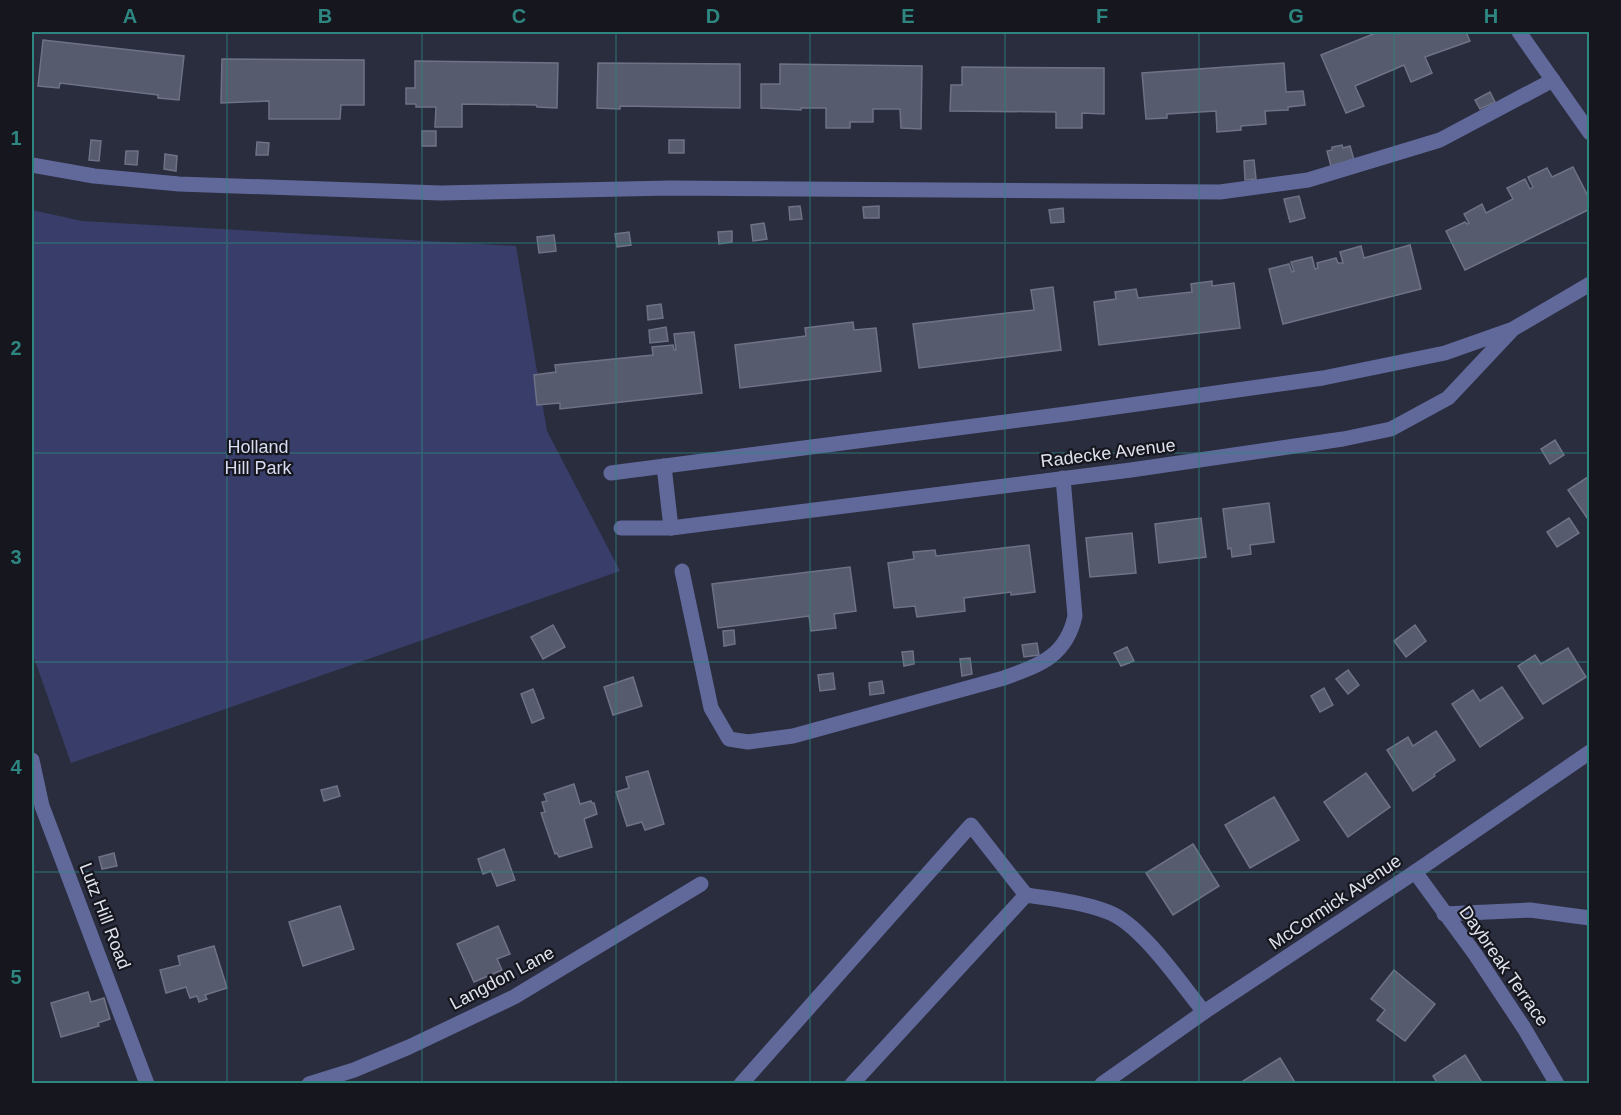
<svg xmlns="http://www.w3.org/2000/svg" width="1621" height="1115" font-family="Helvetica,sans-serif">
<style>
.green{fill:#383e69}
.building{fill:#575b6e;stroke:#6f7286;stroke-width:1.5}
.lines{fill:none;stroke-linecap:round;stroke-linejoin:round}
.minor{stroke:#61699b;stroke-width:15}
.grid{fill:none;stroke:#2e8681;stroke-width:1.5;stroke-opacity:0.55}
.labels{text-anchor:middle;stroke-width:4.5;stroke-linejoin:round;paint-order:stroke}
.park-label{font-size:18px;fill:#d7dcf1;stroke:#15161e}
.street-label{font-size:18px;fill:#dfe2ed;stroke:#15161e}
.neatline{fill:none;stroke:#2e8681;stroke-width:2}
.grid-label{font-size:20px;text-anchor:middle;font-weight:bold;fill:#2e8681}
</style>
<rect width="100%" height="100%" fill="#2a2d3e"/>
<!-- green -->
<path class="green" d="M32,210L82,221L516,246L547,431L620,571L71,763L32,652Z"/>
<!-- building -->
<g class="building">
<path d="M1378,32H1466L1470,41L1425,57L1432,73L1411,82L1404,65L1355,86L1364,106L1346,113L1321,55Z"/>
<path d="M43,40L184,56L179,100L158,98V95L60,83L59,88L38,86Z"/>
<path d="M222,59L364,60V105H341L340,119H269V101L221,103Z"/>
<path d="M415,61L558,63L557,108L537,107L536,105L462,104V127H435L436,107H416V104H406V88H415Z"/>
<path d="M598,63L740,64V108L620,106V109L597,108Z"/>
<path d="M1284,63L1286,92L1303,91L1305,105L1288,107V110L1265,111L1266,124L1241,126V130L1217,132L1216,111L1167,114V118L1146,119L1142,73Z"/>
<path d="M780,64L922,66L921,129L901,128L900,109H873V122H850V128H826V108H801V110L761,108V84H780Z"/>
<path d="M962,67L1104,68V114L1082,113V128H1056V112L950,111L951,85H962Z"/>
<path d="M1490,92L1495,102L1480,109L1475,100Z"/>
<rect x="422" y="131" width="14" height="15"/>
<path d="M91,140L101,141L99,161L89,160Z"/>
<rect x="669" y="140" width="15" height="13"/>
<path d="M257,142L269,143L268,155H256Z"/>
<path d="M1342,145L1343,148L1350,146L1354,160L1331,166L1327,151L1332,150V147Z"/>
<path d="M126,151H138L137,165L125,164Z"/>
<path d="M165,154L177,156L176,171L164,169Z"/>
<path d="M1254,160L1256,179L1245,180L1244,161Z"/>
<path d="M1573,167L1590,200V209L1465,270L1446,231L1465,222L1467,224L1469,223L1464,214L1482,204L1486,213L1513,199L1507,188L1525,179L1530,189L1533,187L1528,177L1547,168L1552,177Z"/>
<path d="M1299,196L1305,218L1290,222L1284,199Z"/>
<path d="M800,206L802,219L790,220L789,207Z"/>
<path d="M879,206V218H864L863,207Z"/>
<path d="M1063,208L1064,222L1051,223L1049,210Z"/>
<path d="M764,223L767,239L753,241L751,225Z"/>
<path d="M732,231V242L719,244L718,232Z"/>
<path d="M629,232L631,245L617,247L615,234Z"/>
<path d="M554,235L556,251L539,253L537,237Z"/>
<path d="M1410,245L1421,289L1283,324L1269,269L1289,264L1292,272L1294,271L1291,262L1312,257L1315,269L1318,268L1317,263L1336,258L1338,263H1343L1340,252L1361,246L1364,258Z"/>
<path d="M1212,281V286L1234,283L1240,328L1099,345L1094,302L1116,299L1115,292L1136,289L1138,298L1192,292L1191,284Z"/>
<path d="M1053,287L1061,350L919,368L913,324L1034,310L1031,290Z"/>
<path d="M661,304L663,318L648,320L647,306Z"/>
<path d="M853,322L854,330L876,328L881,371L740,388L735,345L806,336L805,328Z"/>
<path d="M666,327L668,341L650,343L649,330Z"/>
<path d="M694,332L702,393L560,409V403L537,405L534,375L556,372L555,365L653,355L652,347L673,345L674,350H676L674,334Z"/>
<path d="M1555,440L1564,455L1550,464L1541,449Z"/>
<path d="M1588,477L1590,479V522L1568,490Z"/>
<path d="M1269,503L1274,542L1250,545L1251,554L1232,557L1231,548L1228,549L1223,509Z"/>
<path d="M1201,518L1206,557L1159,563L1155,524Z"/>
<path d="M1569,518L1579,533L1557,547L1547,532Z"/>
<path d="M1132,533L1136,573L1090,577L1086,538Z"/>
<path d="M1029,545L1035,592L1011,595V592L964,598L965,611L917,617L915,606L894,608L888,563L914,559L913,552L935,550L936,556Z"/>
<path d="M850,567L856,611L834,614L836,628L811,631L809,616L718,628L712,584Z"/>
<path d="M553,625L565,647L543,659L531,637Z"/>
<path d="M1415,625L1426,641L1406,657L1394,641Z"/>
<path d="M734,630L735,644L724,646L723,631Z"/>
<path d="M1037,643L1039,655L1024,657L1022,645Z"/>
<path d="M1127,647L1134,661L1121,666L1114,653Z"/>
<path d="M1568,648L1586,677L1543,704L1518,666L1535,655L1541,664Z"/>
<path d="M913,651L914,664L904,666L902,652Z"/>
<path d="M970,658L972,674L962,676L960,659Z"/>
<path d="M1348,670L1359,685L1348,694L1336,679Z"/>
<path d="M833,673L835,689L820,691L818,675Z"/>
<path d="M633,677L642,706L613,715L604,687Z"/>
<path d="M882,681L884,693L870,695L869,683Z"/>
<path d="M1502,687L1523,718L1480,747L1452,704L1473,690L1480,701Z"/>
<path d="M1324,688L1333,705L1320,712L1311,696Z"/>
<path d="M533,689L544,718L532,723L521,694Z"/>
<path d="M1436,731L1455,760L1434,774L1435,776L1413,791L1387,750L1408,737L1413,746Z"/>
<path d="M648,771L664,824L645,830L642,822L627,826L616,792L629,788L626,777Z"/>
<path d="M1366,773L1390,807L1348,837L1324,802Z"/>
<path d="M574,784L580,804L591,801L592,803H594L597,814L584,819L592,847L559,857L557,853L555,854L541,813L545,812L542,802L547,801L544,794Z"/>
<path d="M337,786L340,796L324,801L321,790Z"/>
<path d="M1274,797L1299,840L1250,868L1225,825Z"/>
<path d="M1193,844L1219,886L1173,915L1146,873Z"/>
<path d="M504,849L515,880L497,886L491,871L483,874L478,859Z"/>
<path d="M114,853L117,866L102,869L99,857Z"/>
<path d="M340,906L354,949L303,966L289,922Z"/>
<path d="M498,926L510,954L497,959L502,970L474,982L457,944Z"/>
<path d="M214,946L227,988L205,995L207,999L199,1002L197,996L190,998L186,987L166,993L160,970L180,965L178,956Z"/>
<path d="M1394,970L1435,1004L1405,1041L1377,1020L1385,1010L1371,999Z"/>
<path d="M88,992L91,1002L104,998L110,1019L98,1023L99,1026L61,1037L51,1003Z"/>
<path d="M1465,1055L1483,1084H1438L1433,1076Z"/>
<path d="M1280,1058L1296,1084H1244L1243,1081Z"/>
</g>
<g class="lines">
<!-- minor -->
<g class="minor">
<path d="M1519,32L1590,133"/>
<path d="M32,165L94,176L179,184L441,193L670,188L1220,192L1308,180L1440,140L1553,80"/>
<path d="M664,466L671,528"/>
<path d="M611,473L1066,414L1323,378L1445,353L1513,329L1590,284"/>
<path d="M621,528H671L1131,470L1343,439L1391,429L1448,398L1511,331"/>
<path d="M682,571L711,708L729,739L748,742L793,736L1004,678C1039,665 1066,657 1075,616L1063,478"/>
<path d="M32,760L42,806L147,1084"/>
<path d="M1415,872L1475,954L1524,1028L1557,1084"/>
<path d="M1444,914L1530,910L1590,918"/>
<path d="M309,1084L354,1070L409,1047L514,997L701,884"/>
<path d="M741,1084L971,825L1026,895"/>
<path d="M852,1084L1026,895C1053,899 1082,902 1108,912C1141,924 1181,984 1204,1012"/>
<path d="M1102,1084L1204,1012L1415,872L1590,752"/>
</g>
</g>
<!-- grid -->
<path class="grid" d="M227,32V1084M422,32V1084M616,32V1084M810,32V1084M1005,32V1084M1199,32V1084M1394,32V1084M32,243H1590M32,453H1590M32,662H1590M32,872H1590"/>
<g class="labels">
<!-- park labels -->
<g class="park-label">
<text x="258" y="453">Holland<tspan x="258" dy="21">Hill Park</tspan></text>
</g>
<!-- street labels -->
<g class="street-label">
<text transform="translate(1108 453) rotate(-7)" y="6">Radecke Avenue</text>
<text transform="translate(1335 902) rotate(-34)" y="6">McCormick Avenue</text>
<text transform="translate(105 916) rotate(69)" y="6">Lutz Hill Road</text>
<text transform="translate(1504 966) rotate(55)" y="6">Daybreak Terrace</text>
<text transform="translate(502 978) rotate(-28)" y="6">Langdon Lane</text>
</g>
</g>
<!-- border -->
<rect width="1621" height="1115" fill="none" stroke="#15161e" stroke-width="66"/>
<rect x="33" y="33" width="1555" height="1049" class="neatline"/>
<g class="grid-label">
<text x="130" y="23">A</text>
<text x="325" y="23">B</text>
<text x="519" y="23">C</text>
<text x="713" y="23">D</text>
<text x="908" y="23">E</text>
<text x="1102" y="23">F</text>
<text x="1296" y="23">G</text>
<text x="1491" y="23">H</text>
<text x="16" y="145">1</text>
<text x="16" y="355">2</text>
<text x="16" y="564">3</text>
<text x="16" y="774">4</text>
<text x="16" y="984">5</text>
</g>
</svg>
